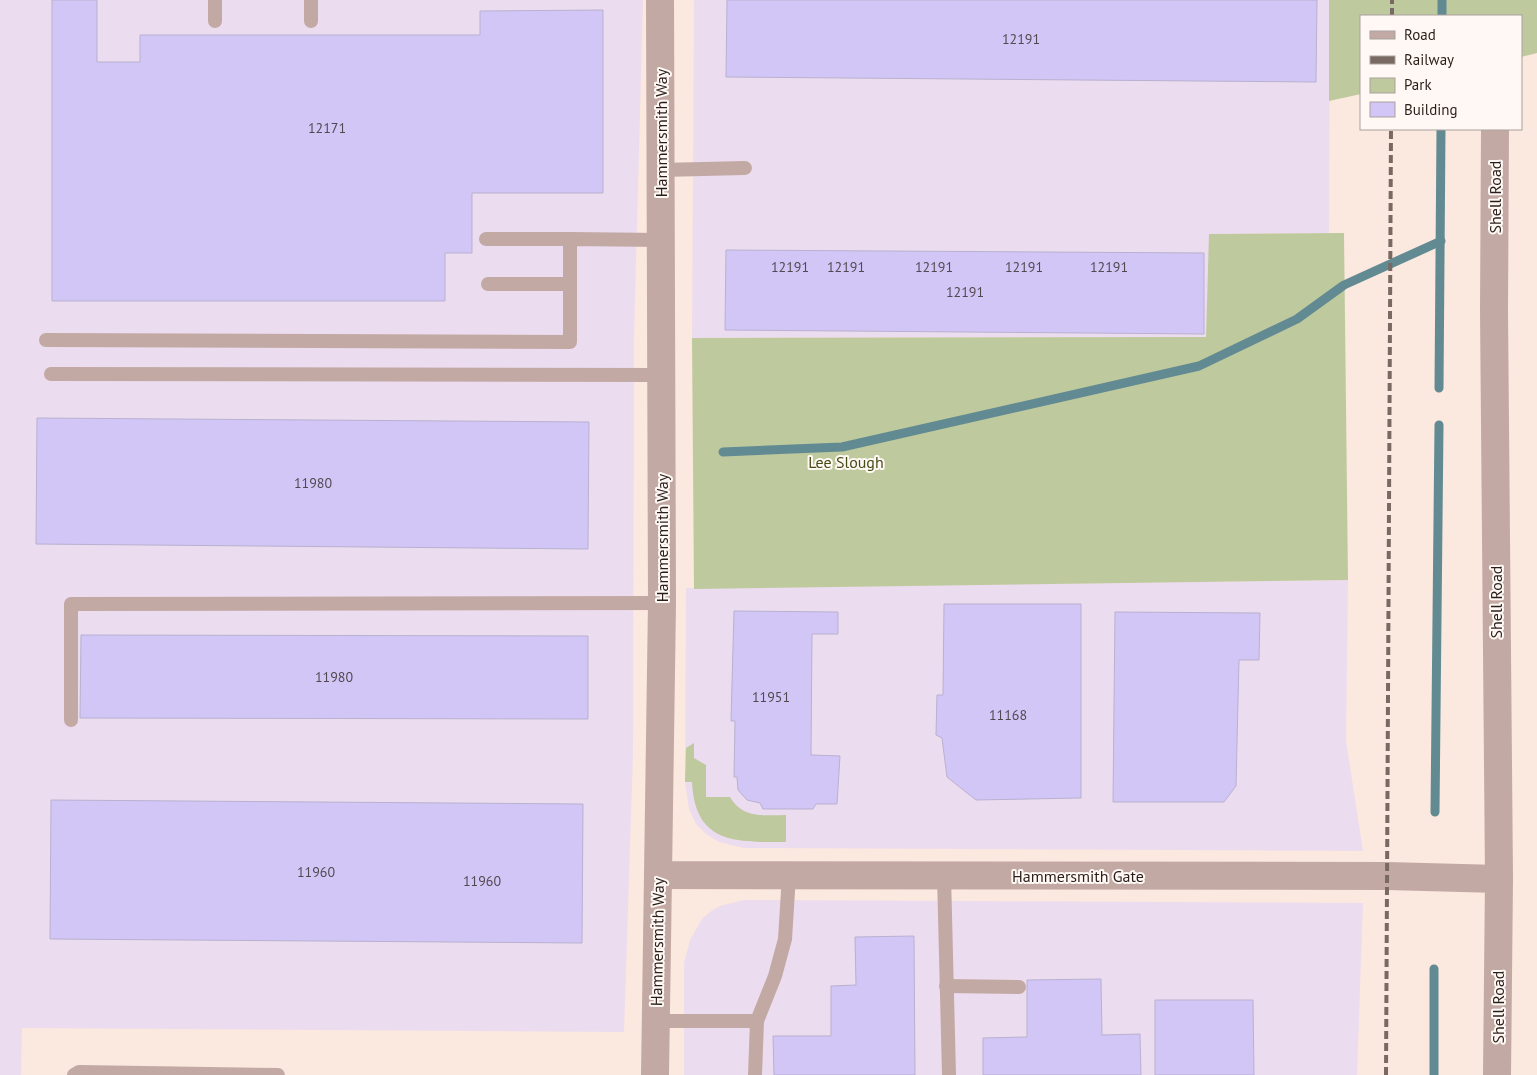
<svg xmlns="http://www.w3.org/2000/svg" width="1537" height="1075" font-family="'PT Sans',sans-serif">
<style>
.industrial{fill:#ecdcef}
.green{fill:#bfc99e}
.lines{fill:none;stroke-linecap:round;stroke-linejoin:round}
.stream{stroke:#628a93;stroke-width:9}
.building{fill:#d1c6f6;stroke:#b8b1cf}
.service{stroke:#c2a9a4;stroke-width:14}
.minor{stroke:#c2a9a4;stroke-width:28}
.tertiary{stroke:#c2a9a4;stroke-width:28}
.rail{stroke:#786a62;stroke-width:4;stroke-dasharray:8 4;stroke-linecap:butt}
.labels{text-anchor:middle;stroke-width:4;stroke-linejoin:round;paint-order:stroke}
.number-label{font-size:14px;fill:#534850}
.street-label{font-size:16px;fill:#291e18;stroke:#fff8f5}
.park-label{font-size:16px;fill:#444d16;stroke:#fff8f5}
</style>
<rect width="100%" height="100%" fill="#fbe8de"/>
<!-- industrial -->
<g class="industrial">
<path d="M0,0H643L634,337L633,754L624,1032L22,1028L21,1075H0Z"/>
<path d="M694,0H1330L1329,233L1210,234L1206,337L692,338Z"/>
<path d="M1348,580L1346,741L1363,851L744,848L719,842L706,834L696,824L689,809L685,782L686,588Z"/>
<path d="M744,900L1363,903L1357,1075H684V963L690,940L702,919L710,912L720,906Z"/>
</g>
<!-- green -->
<g class="green">
<path d="M1329,0H1537V53L1521,57V16H1361V94L1329,101Z"/>
<path d="M1344,233L1348,580L694,589L692,338L1206,337L1209,234Z"/>
<path d="M694,743V758L706,765V797H730C743,819 763,815 786,815V842C737,842 695,845 692,782H685L686,748Z"/>
</g>
<g class="lines">
<!-- stream -->
<g class="stream">
<path d="M1442,16V0"/>
<path d="M1439,388L1441,129"/>
<path d="M723,452L842,447L1199,366L1297,319L1344,285L1441,241"/>
<path d="M1435,812L1439,425"/>
<path d="M1434,1075V969"/>
</g>
</g>
<!-- building -->
<g class="building">
<path d="M52,0H97V62H140V35H480V11L603,10V193H472V253H445V301H52Z"/>
<path d="M727,0H1317L1316,82L726,77Z"/>
<path d="M726,250L1204,253V334L725,330Z"/>
<path d="M37,418L589,422L588,549L36,544Z"/>
<path d="M944,604H1081V798L976,800L947,777L942,738L936,735L937,695H943Z"/>
<path d="M734,611L838,612V634H812L811,755L840,756L837,804H816L813,809H763L760,803L747,800L738,790L737,777H734L735,721H731Z"/>
<path d="M1115,612L1260,613L1259,660H1239L1236,786L1224,802H1113Z"/>
<path d="M81,635L588,636V719L80,718Z"/>
<path d="M51,800L583,804L582,943L50,939Z"/>
<path d="M914,936L915,1075H774L773,1036H831V986L856,985L855,937Z"/>
<path d="M1101,979L1102,1035L1140,1034L1141,1075H983V1038L1027,1037V980Z"/>
<path d="M1155,1000H1253L1254,1075H1155Z"/>
</g>
<g class="lines">
<!-- service -->
<g class="service">
<path d="M215,0V21"/>
<path d="M311,21V0"/>
<path d="M661,170L745,168"/>
<path d="M486,239H570"/>
<path d="M488,284H570"/>
<path d="M46,340L570,342V239L661,240"/>
<path d="M51,374L661,375"/>
<path d="M71,720V604L662,603"/>
<path d="M944,875L949,1075"/>
<path d="M946,986L1019,987"/>
<path d="M655,1021H757L775,976L785,939L789,875"/>
<path d="M74,1075L79,1072L278,1075"/>
<path d="M755,1075L757,1021"/>
</g>
<!-- minor -->
<g class="minor">
<path d="M1495,129L1494,311L1499,879"/>
<path d="M655,1075L658,875"/>
</g>
<!-- tertiary -->
<path class="tertiary" d="M660,0L662,603L658,875L1387,876L1499,879L1497,1075"/>
<!-- rail -->
<g class="rail">
<path d="M1392,16V0"/>
<path d="M1386,1075L1391,129"/>
</g>
</g>
<g class="labels">
<!-- number labels -->
<g class="number-label">
<text x="1021" y="44">12191</text>
<text x="327" y="133">12171</text>
<text x="790" y="272">12191</text>
<text x="846" y="272">12191</text>
<text x="934" y="272">12191</text>
<text x="1024" y="272">12191</text>
<text x="1109" y="272">12191</text>
<text x="965" y="297">12191</text>
<text x="313" y="488">11980</text>
<text x="334" y="682">11980</text>
<text x="771" y="702">11951</text>
<text x="1008" y="720">11168</text>
<text x="316" y="877">11960</text>
<text x="482" y="886">11960</text>
</g>
<!-- street labels -->
<g class="street-label">
<text transform="translate(661 133) rotate(-90)" y="6">Hammersmith Way</text>
<text transform="translate(1495 197) rotate(-90)" y="6">Shell Road</text>
<text transform="translate(662 538) rotate(-90)" y="6">Hammersmith Way</text>
<text transform="translate(1496 602) rotate(-90)" y="6">Shell Road</text>
<text x="1078" y="882">Hammersmith Gate</text>
<text transform="translate(657 942) rotate(-89)" y="6">Hammersmith Way</text>
<text transform="translate(1498 1007) rotate(-90)" y="6">Shell Road</text>
</g>
<!-- park labels -->
<g class="park-label">
<text x="846" y="468">Lee Slough</text>
</g>
</g>
<!-- legend -->
<rect x="1360" y="15" width="162" height="115" fill="#fff8f5" stroke="#a9a19d"/>
<rect x="1370" y="31" width="25" height="8" fill="#c2a9a4" stroke="#a9a19d"/>
<text x="1404" y="40" font-size="15" fill="#291e18">Road</text>
<rect x="1370" y="56" width="25" height="8" fill="#786a62" stroke="#a9a19d"/>
<text x="1404" y="65" font-size="15" fill="#291e18">Railway</text>
<rect x="1370" y="78" width="25" height="15" fill="#bfc99e" stroke="#a9a19d"/>
<text x="1404" y="90" font-size="15" fill="#291e18">Park</text>
<rect x="1370" y="102" width="25" height="15" fill="#d1c6f6" stroke="#a9a19d"/>
<text x="1404" y="115" font-size="15" fill="#291e18">Building</text>
</svg>
